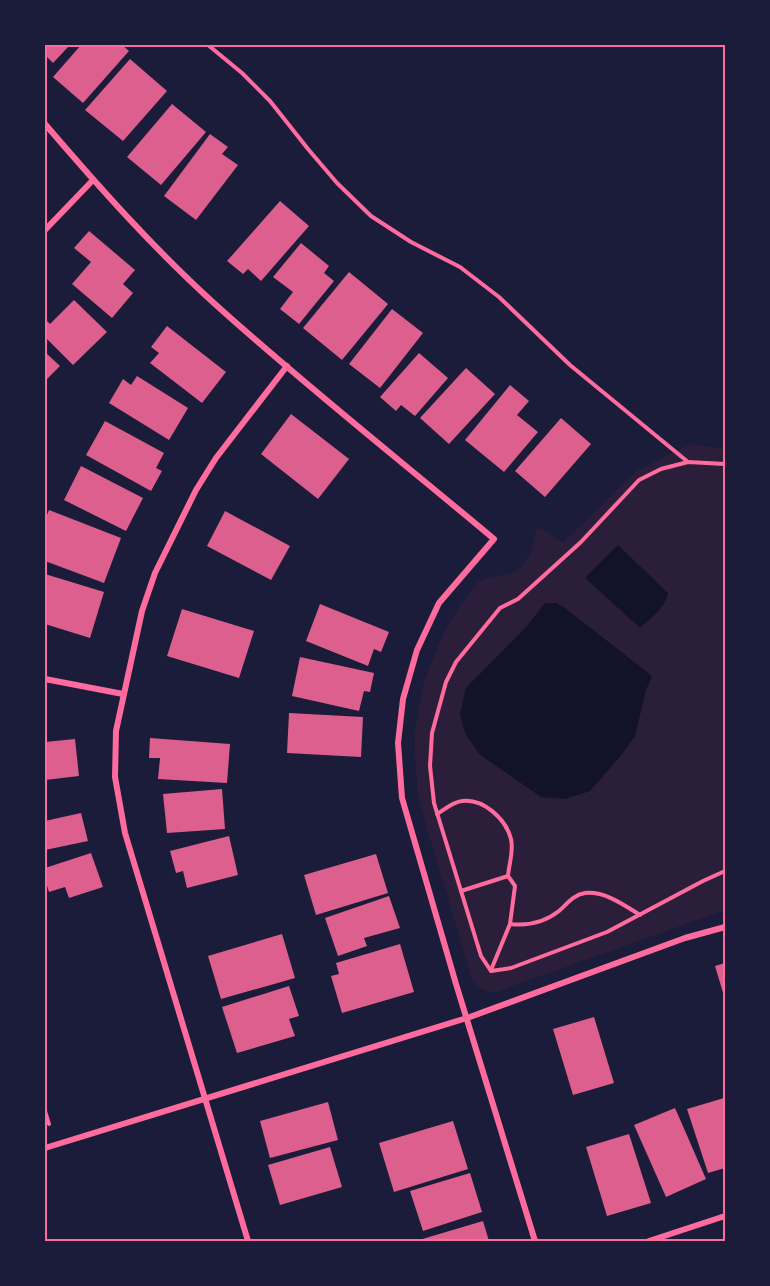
<svg xmlns="http://www.w3.org/2000/svg" width="770" height="1286" font-family="Poppins,sans-serif">
<style>
.green{fill:#2a1e3b}
.water{fill:#12122b}
.building{fill:#dd5f8e}
.lines{fill:none;stroke-linecap:round;stroke-linejoin:round}
.path{stroke:#ff6b9d;stroke-width:4}
.minor{stroke:#ff6b9d;stroke-width:6}
.neatline{fill:none;stroke:#ff6b9d;stroke-width:2}
</style>
<rect width="100%" height="100%" fill="#1b1b3a"/>
<!-- green -->
<path class="green" d="M691,444L725,449V910L496,992C484,992 479,989 472,980L418,797L414,737L424,681L444,632L461,604L478,582L489,577L509,574L518,570L525,562L531,553L536,530L540,528L563,543L636,471Z"/>
<!-- water -->
<g class="water">
<path d="M618,545L668,593C665,608 651,618 640,628L585,578Z"/>
<path d="M545,603H556L565,608L652,676L646,690L635,736L619,758L590,791L565,799L541,797L479,754L465,733L460,714L466,688L526,627Z"/>
</g>
<!-- building -->
<g class="building">
<path d="M45,45H70L53,63L45,55Z"/>
<path d="M81,45H122L129,51L83,103L53,77Z"/>
<path d="M130,59L167,91L123,141L85,110Z"/>
<path d="M172,104L206,132L161,185L127,157Z"/>
<path d="M210,134L228,147L222,154L238,165L196,220L164,196Z"/>
<path d="M280,201L309,226L261,281L248,269L243,274L227,261Z"/>
<path d="M89,231L135,270L123,284L133,293L112,318L72,284L91,262L74,248Z"/>
<path d="M301,243L329,266L324,273L334,281L299,324L280,309L293,292L273,277Z"/>
<path d="M349,272L388,304L342,360L303,328Z"/>
<path d="M74,300L107,332L73,365L45,337V319L50,324Z"/>
<path d="M392,309L423,333L380,388L349,364Z"/>
<path d="M167,326L226,372L202,403L150,363L159,353L151,347Z"/>
<path d="M45,352L60,366L45,381Z"/>
<path d="M419,353L448,378L415,416L401,405L396,411L380,397Z"/>
<path d="M466,368L495,394L449,444L420,418Z"/>
<path d="M137,376L188,408L169,440L109,403L123,379L131,385Z"/>
<path d="M510,385L529,401L517,415L538,432L504,472L465,440Z"/>
<path d="M291,414L349,459L318,499L261,454Z"/>
<path d="M561,418L591,444L545,497L515,471Z"/>
<path d="M105,421L164,453L156,468L162,471L151,491L86,455Z"/>
<path d="M81,466L143,498L126,531L64,500Z"/>
<path d="M49,510L121,538L104,583L45,561V520Z"/>
<path d="M225,511L290,546L271,580L207,546Z"/>
<path d="M45,574L104,592L90,638L45,624Z"/>
<path d="M320,604L389,632L381,652L374,649L368,666L306,641Z"/>
<path d="M182,609L254,631L239,678L167,656Z"/>
<path d="M300,657L374,673L370,692L364,691L359,711L292,696Z"/>
<path d="M289,713L363,717L361,757L287,753Z"/>
<path d="M150,738L230,744L227,783L158,779L160,758H149Z"/>
<path d="M75,739L79,776L45,780V742Z"/>
<path d="M222,789L225,829L167,833L163,794Z"/>
<path d="M81,813L88,841L45,850V821Z"/>
<path d="M229,836L238,875L187,888L183,871L176,873L170,851Z"/>
<path d="M91,853L103,887L69,898L65,887L49,892L45,879V868Z"/>
<path d="M376,854L388,893L316,915L304,875Z"/>
<path d="M389,896L400,928L364,938L367,946L338,956L325,918Z"/>
<path d="M282,934L295,978L221,999L208,956Z"/>
<path d="M400,944L414,992L342,1013L331,976L339,974L336,963Z"/>
<path d="M725,963V996H724L715,966Z"/>
<path d="M289,986L299,1016L289,1019L295,1036L237,1053L222,1007Z"/>
<path d="M594,1017L614,1083L573,1095L553,1029Z"/>
<path d="M724,1098L725,1102V1168L708,1173L687,1109Z"/>
<path d="M328,1102L338,1140L270,1158L260,1121Z"/>
<path d="M675,1108L706,1179L666,1197L634,1125Z"/>
<path d="M453,1121L468,1169L394,1192L379,1143Z"/>
<path d="M629,1134L651,1203L607,1216L586,1147Z"/>
<path d="M330,1147L342,1187L280,1205L268,1165Z"/>
<path d="M470,1173L482,1212L423,1231L410,1191Z"/>
<path d="M483,1221L489,1241H419V1240Z"/>
</g>
<g class="lines">
<!-- path -->
<g class="path">
<path d="M208,45L242,73L270,101L308,149L337,183L371,216L411,242L460,267L499,297L570,365L688,462"/>
<path d="M437,814C445,809 453,802 462,801C483,798 506,819 511,839C514,852 509,863 508,876L515,886L510,924"/>
<path d="M461,891L508,876"/>
<path d="M491,970L510,924C527,926 545,922 559,911C567,904 573,895 585,893C605,891 624,905 640,915"/>
<path d="M491,971L481,956L434,803L430,766L432,733L446,682L456,662L500,608L518,599L581,542L639,480L661,469L688,462L725,464"/>
<path d="M491,971L511,968L607,932L703,881L725,871"/>
<path d="M45,1111L49,1124"/>
</g>
<!-- minor -->
<g class="minor">
<path d="M45,124C99,187 154,249 216,305C306,386 401,461 494,539L439,603L417,650L403,699L398,743L402,798L456,984L535,1241"/>
<path d="M45,230L93,180"/>
<path d="M45,679L123,694"/>
<path d="M45,1148L467,1018L685,938L725,927"/>
<path d="M248,1241L125,833L115,777L116,731L142,611L155,573L196,490L216,458L287,366"/>
<path d="M649,1241L725,1216"/>
</g>
</g>
<!-- border -->
<rect width="770" height="1286" fill="none" stroke="#1b1b3a" stroke-width="93"/>
<rect x="46" y="46" width="678" height="1194" class="neatline"/>
</svg>
